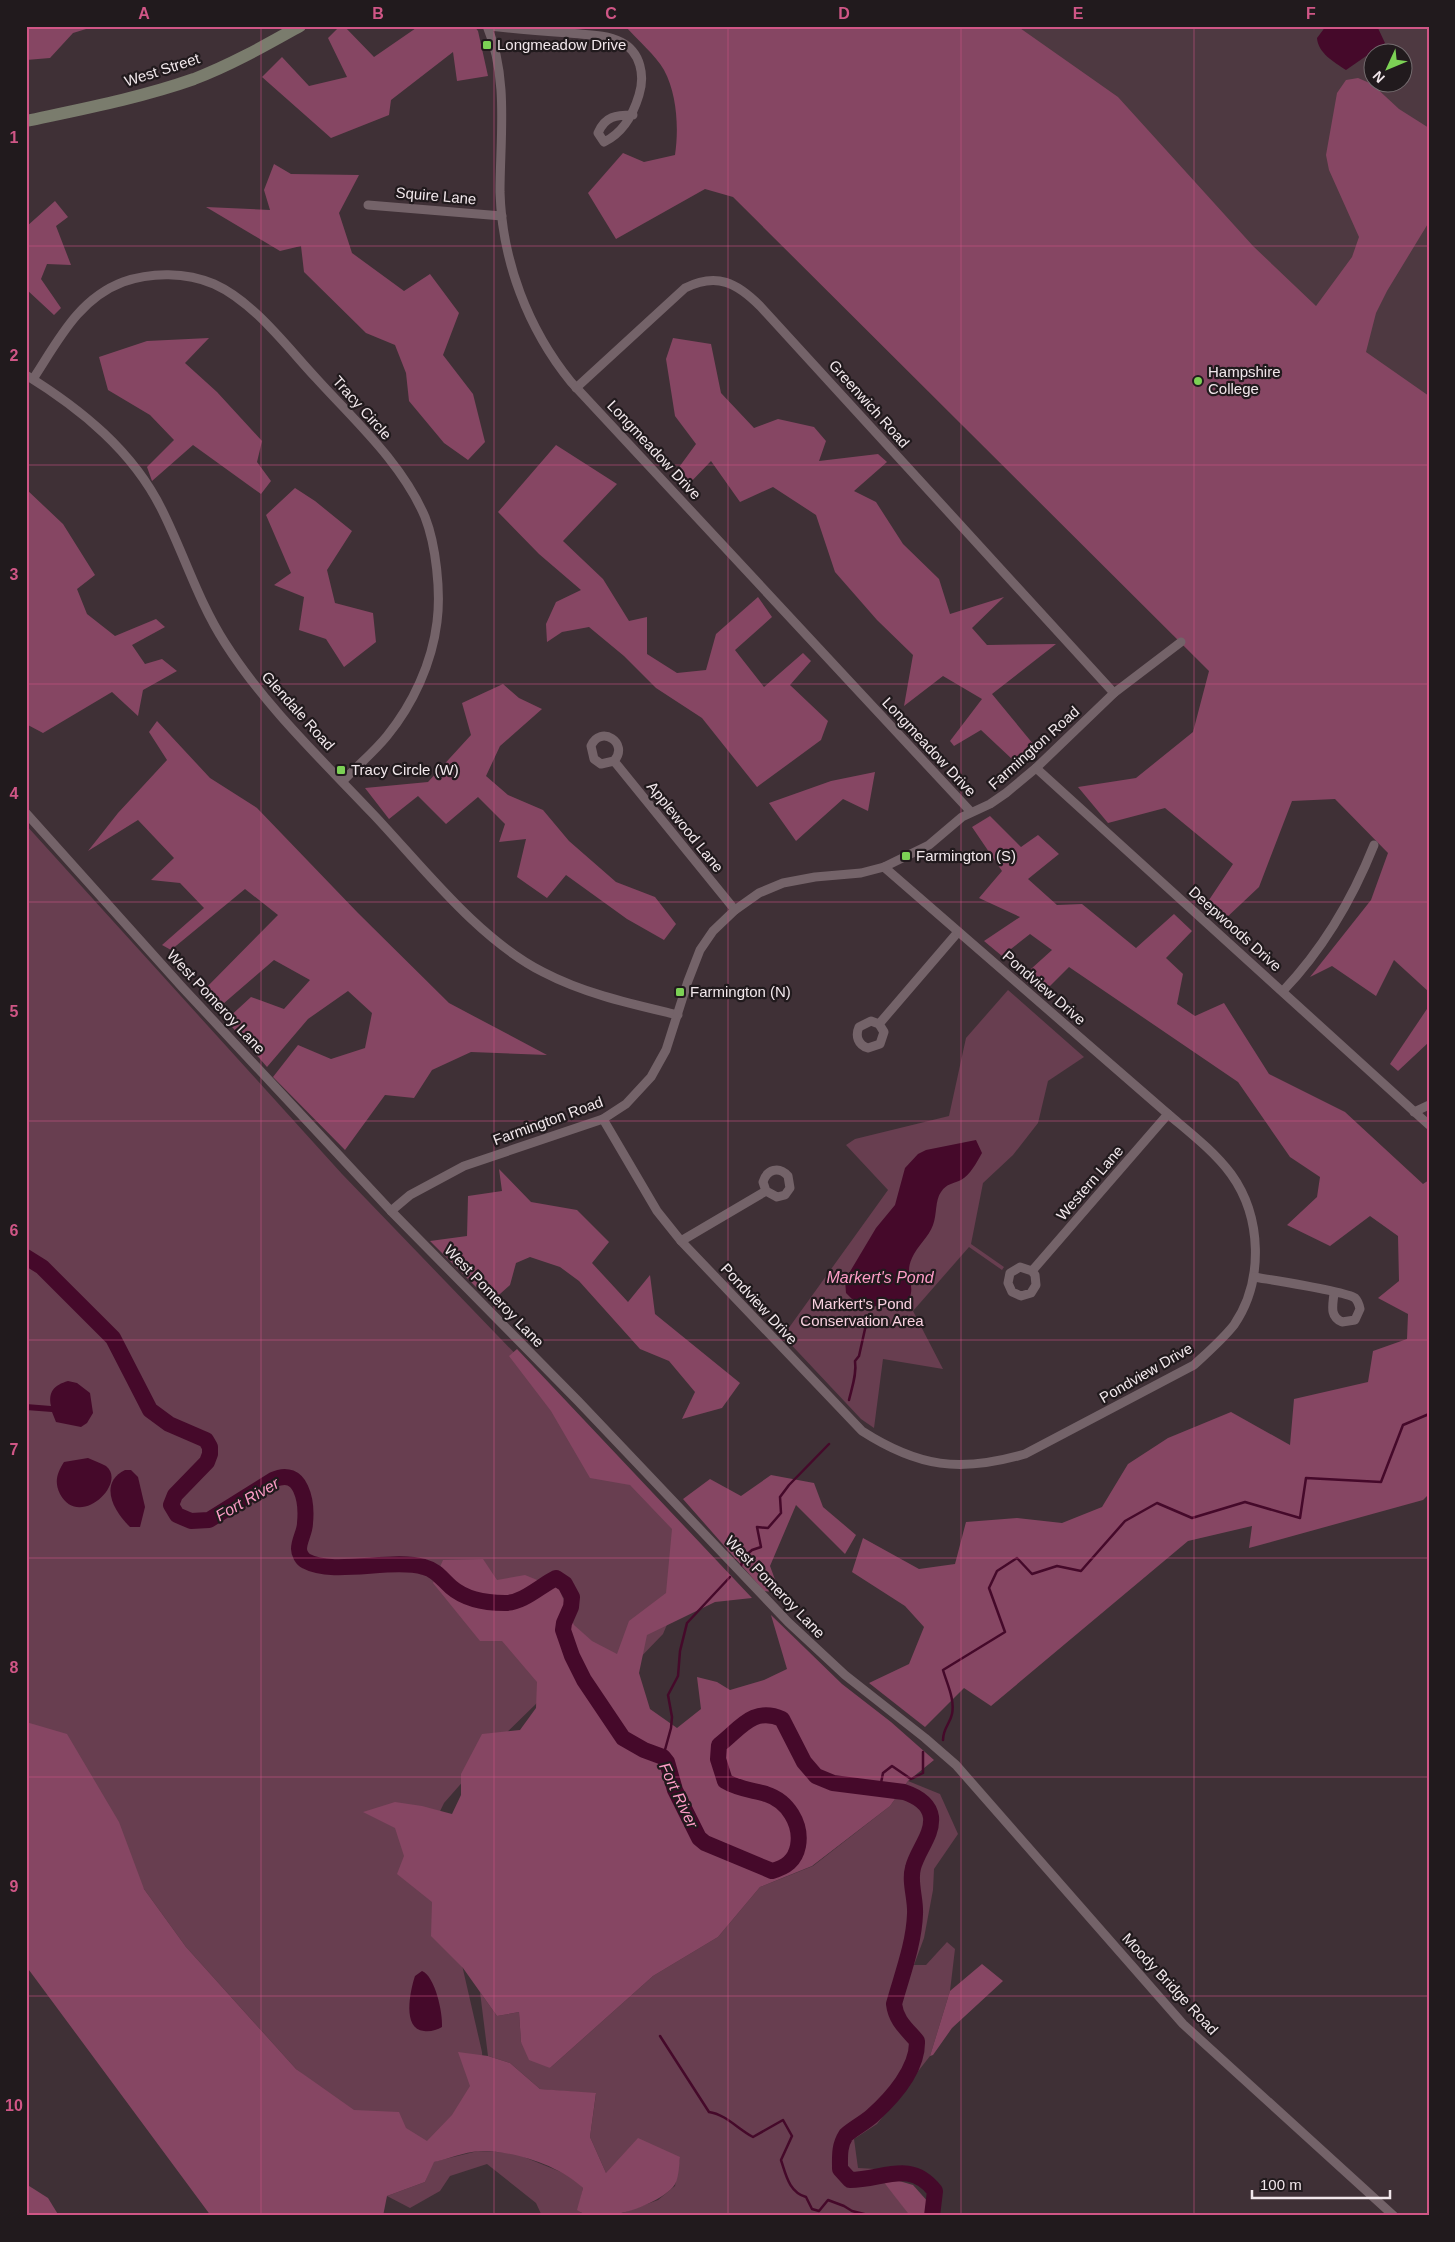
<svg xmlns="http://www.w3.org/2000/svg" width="1455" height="2242" font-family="Helvetica,sans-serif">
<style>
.built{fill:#4e3941;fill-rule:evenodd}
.green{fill:#683e50}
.forest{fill:#864663}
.water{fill:#45092a}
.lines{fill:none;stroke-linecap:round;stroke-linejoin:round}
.stream{stroke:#45092a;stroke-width:2.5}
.river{stroke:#45092a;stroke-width:16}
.street{stroke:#746369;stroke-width:9}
.secondary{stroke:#7a7c6d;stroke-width:12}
.grid{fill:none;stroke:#d05686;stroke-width:1;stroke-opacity:0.55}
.poi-dot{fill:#7cd155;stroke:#211a1d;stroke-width:2}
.labels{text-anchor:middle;stroke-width:4.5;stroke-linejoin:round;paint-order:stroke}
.poi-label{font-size:15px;fill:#f1e7eb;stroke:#211a1d;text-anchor:start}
.street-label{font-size:15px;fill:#f1e7eb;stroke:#211a1d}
.park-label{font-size:15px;fill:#f9d1e0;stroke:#211a1d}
.water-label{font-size:16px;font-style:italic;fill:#fe9dc7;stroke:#211a1d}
.neatline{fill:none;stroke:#d05686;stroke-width:2}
.grid-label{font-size:16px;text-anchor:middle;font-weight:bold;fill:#d05686}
</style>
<rect width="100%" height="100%" fill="#3f3036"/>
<!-- built -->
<path class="built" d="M630,26H1429V843ZM1372,52H1402V82H1372Z"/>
<!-- green -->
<g class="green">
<path d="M26,825L342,1174L682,1527V1589L663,1634L634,1664L540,1700L503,1736L444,1803L431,1830L482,2052L485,2098L409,2157L296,2069L186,1947L144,1889L26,1743Z"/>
<path d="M1008,990L1084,1057L1048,1081L1038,1123L1013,1155L983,1183L971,1244L1004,1267L1002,1270L969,1247L913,1311L943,1369L883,1359L874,1428L861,1419L783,1336L888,1190L846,1145L855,1139L949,1116L966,1038Z"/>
<path d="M908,1781L940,1794L958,1834L934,1869L933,1890L924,1938L914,1965H926L947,1942L955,1949L950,1991L930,2056L877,2124L854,2139L858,2168L876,2169L910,2216H614L658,2200L675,2186L680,2157L606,2173L590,2137L596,2094L540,2089L510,2063L488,2056L480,1992L497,2016L519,2012L521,2042L550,2068L653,1976L718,1937L760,1887L813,1866L890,1806Z"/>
<path d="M478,2151L514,2153L571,2176L583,2188L578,2210L585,2216H542L536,2203L487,2164L450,2176L440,2191L410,2208L387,2196L425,2182L433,2162Z"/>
</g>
<!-- forest -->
<g class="forest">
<path d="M26,26H96L73,33L50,58L26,60Z"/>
<path d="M340,26H344L374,57L419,26H474L478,31L488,76L457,81L453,52L391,100L389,115L331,138L262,77L282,57L309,86L347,77L328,38Z"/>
<path d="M625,26H1017L1118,97L1253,246L1316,306L1352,257L1359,237L1329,170L1326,155L1337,93L1346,80L1358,78L1372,84L1399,109L1429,128V222L1387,291L1376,313L1366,352L1429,396V992L1394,960L1376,996L1332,966L1310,977L1371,900L1388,853L1335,799L1292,801L1259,887L1224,920L1205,906L1233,864L1165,808L1108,823L1078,787L1136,778L1193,732L1209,671L733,197L705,189L616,239L588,193L623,153L644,162L675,155C679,128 677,94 664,70C656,56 637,39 625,26Z"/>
<path d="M274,164L291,174L359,175L339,213L352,253L404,291L430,274L459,313L443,355L473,394L485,442L468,460L444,443L409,401L406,373L395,345L366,333L304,272L301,246L280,251L206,207L270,210L264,190Z"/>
<path d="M55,201L68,217L56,226L71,265L47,264L41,279L61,308L54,315L26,289V227Z"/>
<path d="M209,338L185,363L217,392L262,441L257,462L271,481L261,494L193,445L152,481L147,467L174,440L150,415L108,390L99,357L147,341Z"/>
<path d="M673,338L711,344L721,393L754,428L778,419L814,427L826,441L819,461L878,454L887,462L854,491L876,502L903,544L939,579L950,614L1004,597L972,628L987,645L1056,644L992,694L1034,745L1013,760L981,730L954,746L950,741L982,699L943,676L904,706L913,655L877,620L835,572L816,515L773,487L740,502L711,461L687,486L677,470L696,444L675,416L666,359Z"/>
<path d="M556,445L617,484L563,541L603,579L629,621L647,617V654L677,673L706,670L716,634L758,597L772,617L735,650L764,687L803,653L811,661L790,685L828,721L821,740L757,787L702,718L656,688L624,656L589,627L562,632L547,642L546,624L556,602L581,590L539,554L498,512Z"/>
<path d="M295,488L315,501L352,531L327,570L335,603L373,613L376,642L344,667L326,639L299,630L304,597L274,585L291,573L266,515Z"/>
<path d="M26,489L63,524L95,575L77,589L87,614L115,636L156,619L165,627L132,645L145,664L162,659L177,671L143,690L138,716L112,692L43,733L26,724Z"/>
<path d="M503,684L519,698L542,709L500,746L486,776L508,795L543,810L569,841L616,882L655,897L676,924L664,940L627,919L566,875L547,898L517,877L526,839L499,842L505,824L478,797L446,824L418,796L389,819L365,788L428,782L471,735L462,703Z"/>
<path d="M157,721L210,778L257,808L358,913L449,1003L547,1055L471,1052L432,1070L414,1098L385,1095L345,1150L273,1077L298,1045L331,1059L365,1048L372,1013L348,991L308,1019L267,1067L226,1020L251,997L284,1009L310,980L274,960L216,1010L200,994L278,915L245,889L171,950L162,945L204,908L180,883L151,880L174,858L138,820L88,851L118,813L167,760L149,732Z"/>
<path d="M875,772L868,811L843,799L796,841L769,803L831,781Z"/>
<path d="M990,816L1021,847L1038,835L1059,854L1028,879L1057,905L1082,904L1136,948L1174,914L1192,931L1166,958L1183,974L1177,1004L1195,1016L1224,1003L1269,1074L1345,1112L1423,1184L1429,1180V1494L1423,1500L1249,1548L1252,1526L1188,1541L991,1706L964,1688L925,1727L869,1683L909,1664L924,1627L905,1606L852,1572L863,1538L919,1569L955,1564L966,1522L1017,1518L1062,1523L1102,1507L1128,1464L1168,1438L1231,1412L1290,1445L1294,1399L1368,1382L1373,1351L1407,1339L1408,1314L1378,1298L1399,1281L1398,1236L1370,1216L1330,1246L1287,1225L1317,1197L1320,1177L1290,1157L1238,1082L1069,967L1043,993L1021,978L1052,950L1030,934L1002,956L984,941L1020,917L979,898L1002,871L972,827Z"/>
<path d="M1429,1006V1042L1398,1071L1390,1064Z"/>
<path d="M499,1169L531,1202L577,1210L609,1242L592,1263L628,1302L650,1275L655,1314L740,1383L722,1408L682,1419L695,1392L669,1361L640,1349L579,1281L560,1267L530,1257L516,1263L510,1285L491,1302L430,1241L467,1236L468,1196L502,1191Z"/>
<path d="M517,1349L752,1598L715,1602L647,1635L639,1673L650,1709L677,1728L701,1709L697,1677L717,1682L730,1690L764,1680L787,1669L771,1615L842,1684L891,1722L934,1760L908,1781L890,1806L812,1866L760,1887L718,1937L653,1976L550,2068L529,2060L521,2042L519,2012L497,2016L463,1968L431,1936L432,1902L397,1874L404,1856L395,1828L363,1812L395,1802L422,1806L452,1814L461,1795V1774L482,1734L520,1730L536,1708L537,1682L502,1641H480L433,1583L443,1560L483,1559L497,1580L525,1575L559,1589L574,1625L592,1641L617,1654L629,1621L666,1593L672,1529L630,1485L590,1478L551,1411L509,1356Z"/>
<path d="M771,1475L814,1483L823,1507L856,1535L845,1554L796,1505L770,1566L780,1593L764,1591L683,1499L710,1479L741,1496Z"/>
<path d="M26,1722L67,1734L119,1822L144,1889L186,1947L296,2069L354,2110L399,2112L406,2128L427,2141L452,2115L470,2086L458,2052L488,2056L510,2063L540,2089L596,2093L590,2137L606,2173L638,2138L680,2157C679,2165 679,2181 673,2187C656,2206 599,2226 577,2210L583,2188C559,2165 512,2150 479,2151C464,2152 448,2159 434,2162L425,2182L387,2196L383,2216H211L26,1966Z"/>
<path d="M982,1964L1003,1981L952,2028L933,2055L930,2056L950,1991Z"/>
<path d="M889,2178L913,2185L929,2203L927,2216H910L883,2181Z"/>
<path d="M26,2184L48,2198L59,2216H26Z"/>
</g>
<!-- water -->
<g class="water">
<path d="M1326,26H1377L1385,43L1346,70C1334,62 1318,53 1317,38Z"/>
<path d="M976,1140L982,1153C977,1162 970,1175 961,1180C953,1184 947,1183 941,1192C935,1200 937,1215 933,1225C929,1237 917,1246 912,1258C902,1279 922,1288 902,1308L871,1306L852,1299L846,1293L845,1280L876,1228L895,1205L905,1168L918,1154L926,1150Z"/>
<path d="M68,1381L77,1383L90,1393L93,1413L87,1423L81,1427L56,1422L52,1412L26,1410V1404L51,1406C48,1392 54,1385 68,1381Z"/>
<path d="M88,1458C94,1461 101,1463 106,1466C128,1483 79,1530 60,1494C54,1482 57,1473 64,1462Z"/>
<path d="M125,1470H131L138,1477L145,1507L140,1527H130C114,1512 98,1483 125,1470Z"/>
<path d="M422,1971C435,1976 443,2013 442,2027C437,2030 430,2032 424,2031C402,2029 410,1991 415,1976Z"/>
</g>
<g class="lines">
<!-- stream -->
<g class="stream">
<path d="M849,1400C852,1387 857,1374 855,1361L859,1356L865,1329L871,1316"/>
<path d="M741,1566L743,1558L752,1550L761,1547L757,1527L768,1528L781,1513L780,1497L789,1485L829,1444"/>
<path d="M943,1740C943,1728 950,1724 952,1714C955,1699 947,1684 943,1670L1005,1632L989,1588L997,1571L1017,1558L1032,1574L1057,1566L1081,1571L1125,1521L1157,1503L1192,1518L1245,1502L1300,1518L1306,1478L1381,1482L1403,1425L1429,1414"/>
<path d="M663,1757L671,1728L672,1717L668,1695L678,1676L680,1651L687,1623L730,1577"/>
<path d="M880,1788L883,1773L892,1766L911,1779L923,1773V1752"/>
<path d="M660,2036L709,2112C725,2114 738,2129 753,2137L783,2120L792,2136L781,2160C786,2175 789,2192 806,2197L812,2209L819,2211L828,2200L844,2206L852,2211L872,2216"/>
</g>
<!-- river -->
<path class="river" d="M26,1257L42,1267L113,1338L150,1410L169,1424L206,1440L210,1447V1454L207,1462L175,1495L171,1505L177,1515L191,1521L209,1520L273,1480C302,1466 307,1503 305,1523C305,1532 299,1540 299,1549C299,1553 302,1559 306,1561C333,1576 392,1558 424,1567C436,1570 442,1579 451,1587C466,1600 486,1603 505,1603C523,1603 540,1586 556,1578L565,1584L572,1597L571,1607L564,1623L563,1630L572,1656L584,1680L623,1738L644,1750L663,1757L667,1762L675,1790L699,1838L705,1843L772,1871C786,1867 795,1861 798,1846C802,1824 788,1801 766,1794C752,1790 738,1789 725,1781L718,1759L719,1745C740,1729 753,1706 782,1719L804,1762L816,1776L833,1783L904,1792C916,1796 929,1803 931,1817C933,1835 917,1851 913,1868C909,1882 916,1899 915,1914C914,1944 902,1975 894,2004C896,2021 907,2029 917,2041C918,2069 892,2098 872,2116C864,2123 854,2128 846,2135C839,2146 840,2156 840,2169L850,2180C883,2180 910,2159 935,2191L932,2216"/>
<!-- street -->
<g class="street">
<path d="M487,26C509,78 500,138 500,192C502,261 528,329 571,382L971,812"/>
<path d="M489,26C515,29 542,31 569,33C586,35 605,34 621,42C641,52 645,76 639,95C633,115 623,133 604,142L598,133C605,116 616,115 633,115"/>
<path d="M368,205L502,216"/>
<path d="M26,375C81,409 133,451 162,510C184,554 198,601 225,643C265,706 322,760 373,814C423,867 478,939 543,972C585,994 632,1004 678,1015"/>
<path d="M33,379C58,341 78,299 123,282C151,272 186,272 214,284C254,302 287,347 316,378C355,421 402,463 425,517C436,545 441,592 437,622C432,663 413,704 387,736C374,752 357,766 343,781"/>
<path d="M576,388L685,288C717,272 737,283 760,306L1114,693"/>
<path d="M614,761C630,743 600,724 591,746L594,759L601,764L614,761L735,910"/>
<path d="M1036,768L1429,1125"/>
<path d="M26,813L182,987L391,1211L578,1401L788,1622L845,1675L925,1738L956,1765L1183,2024L1394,2216"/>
<path d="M1283,991C1324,948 1352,900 1374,845"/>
<path d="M879,1024L884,1032L880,1044L868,1048C858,1045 855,1036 859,1027L871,1021L879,1024L958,932"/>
<path d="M1414,1112L1429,1105"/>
<path d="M603,1119L657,1211L681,1241L862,1431C918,1467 960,1473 1025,1454L1194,1365C1208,1352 1222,1340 1234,1325C1264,1281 1262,1217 1231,1174C1214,1151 1189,1132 1168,1114L884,867"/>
<path d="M391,1211L410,1195L464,1166L603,1119L626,1104L651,1077L666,1050L688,981L700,950L713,931L735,910L759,893L783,883L815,877L861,873L884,867L929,845L962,817L990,804L1006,793L1036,768L1114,693L1181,642"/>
<path d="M681,1241L766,1191L777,1197L785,1195L790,1188L788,1176C779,1166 767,1169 763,1182L766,1191"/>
<path d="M1032,1271L1035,1275L1036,1285L1031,1293L1021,1296L1012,1292L1008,1283L1010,1273L1020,1267L1032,1271L1168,1114"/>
<path d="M1254,1277C1271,1280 1345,1291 1355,1298C1358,1301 1359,1304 1360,1309L1355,1320L1342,1322C1329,1316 1333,1305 1334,1293"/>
</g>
<!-- secondary -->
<path class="secondary" d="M26,121C82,109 140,98 194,79C231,65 266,45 300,26"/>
</g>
<!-- grid -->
<path class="grid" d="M261,26V2216M494,26V2216M728,26V2216M961,26V2216M1194,26V2216M26,246H1429M26,465H1429M26,684H1429M26,902H1429M26,1121H1429M26,1340H1429M26,1558H1429M26,1777H1429M26,1996H1429"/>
<!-- markers -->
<g class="poi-dot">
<rect x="482" y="40" width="10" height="10" rx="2.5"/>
<circle cx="1198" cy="381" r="5"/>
<rect x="336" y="765" width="10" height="10" rx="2.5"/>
<rect x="901" y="851" width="10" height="10" rx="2.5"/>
<rect x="675" y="987" width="10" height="10" rx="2.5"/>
</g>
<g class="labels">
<!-- poi labels -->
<g class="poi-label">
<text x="497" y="50">Longmeadow Drive</text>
<text x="1208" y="377">Hampshire<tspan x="1208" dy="17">College</tspan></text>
<text x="351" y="775">Tracy Circle (W)</text>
<text x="916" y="861">Farmington (S)</text>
<text x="690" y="997">Farmington (N)</text>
</g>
<!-- street labels -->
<g class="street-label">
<text transform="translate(162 70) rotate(-18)" y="5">West Street</text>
<text transform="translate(436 196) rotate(5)" y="5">Squire Lane</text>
<text transform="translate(869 404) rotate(48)" y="5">Greenwich Road</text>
<text transform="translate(362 408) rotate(48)" y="5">Tracy Circle</text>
<text transform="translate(654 450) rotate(47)" y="5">Longmeadow Drive</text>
<text transform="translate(298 711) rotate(48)" y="5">Glendale Road</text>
<text transform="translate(929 747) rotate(47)" y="5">Longmeadow Drive</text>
<text transform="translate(1034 748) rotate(-42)" y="5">Farmington Road</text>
<text transform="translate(685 827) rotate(51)" y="5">Applewood Lane</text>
<text transform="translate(1235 929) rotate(42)" y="5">Deepwoods Drive</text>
<text transform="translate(1044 988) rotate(41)" y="5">Pondview Drive</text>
<text transform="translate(216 1002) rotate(47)" y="5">West Pomeroy Lane</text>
<text transform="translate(548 1121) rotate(-20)" y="5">Farmington Road</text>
<text transform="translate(1090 1183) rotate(-49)" y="5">Western Lane</text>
<text transform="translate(494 1296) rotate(46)" y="5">West Pomeroy Lane</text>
<text transform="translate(759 1304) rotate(47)" y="5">Pondview Drive</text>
<text transform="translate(1146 1373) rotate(-30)" y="5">Pondview Drive</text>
<text transform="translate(775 1587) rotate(46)" y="5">West Pomeroy Lane</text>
<text transform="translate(1170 1984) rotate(47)" y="5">Moody Bridge Road</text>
</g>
<!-- park labels -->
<g class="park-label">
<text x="862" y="1309">Markert's Pond<tspan x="862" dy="17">Conservation Area</tspan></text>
</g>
<!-- water labels -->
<g class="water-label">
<text x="880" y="1283">Markert's Pond</text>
<text transform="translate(247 1499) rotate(-30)" y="6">Fort River</text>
<text transform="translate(679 1795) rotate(65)" y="6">Fort River</text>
</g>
</g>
<!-- border -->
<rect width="1455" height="2242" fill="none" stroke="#211a1d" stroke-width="55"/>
<!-- north arrow -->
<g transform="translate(1388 68) rotate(226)"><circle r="24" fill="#211a1d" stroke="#746c6f"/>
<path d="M0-4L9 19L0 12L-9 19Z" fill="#7cd155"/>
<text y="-8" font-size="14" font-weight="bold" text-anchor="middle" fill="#f1e7eb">N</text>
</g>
<!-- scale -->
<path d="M1252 2190v8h138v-8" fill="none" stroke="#f1e7eb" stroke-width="2.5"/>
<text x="1260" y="2190" font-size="15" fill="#f1e7eb" stroke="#211a1d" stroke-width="4" paint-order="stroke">100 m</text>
<rect x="28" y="28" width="1400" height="2186" class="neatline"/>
<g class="grid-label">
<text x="144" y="19">A</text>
<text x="378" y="19">B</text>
<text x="611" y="19">C</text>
<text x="844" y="19">D</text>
<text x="1078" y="19">E</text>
<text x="1311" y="19">F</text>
<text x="14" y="143">1</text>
<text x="14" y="361">2</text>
<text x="14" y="580">3</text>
<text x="14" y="799">4</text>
<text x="14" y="1017">5</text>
<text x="14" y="1236">6</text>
<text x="14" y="1455">7</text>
<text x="14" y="1673">8</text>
<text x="14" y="1892">9</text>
<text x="14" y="2111">10</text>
</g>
</svg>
